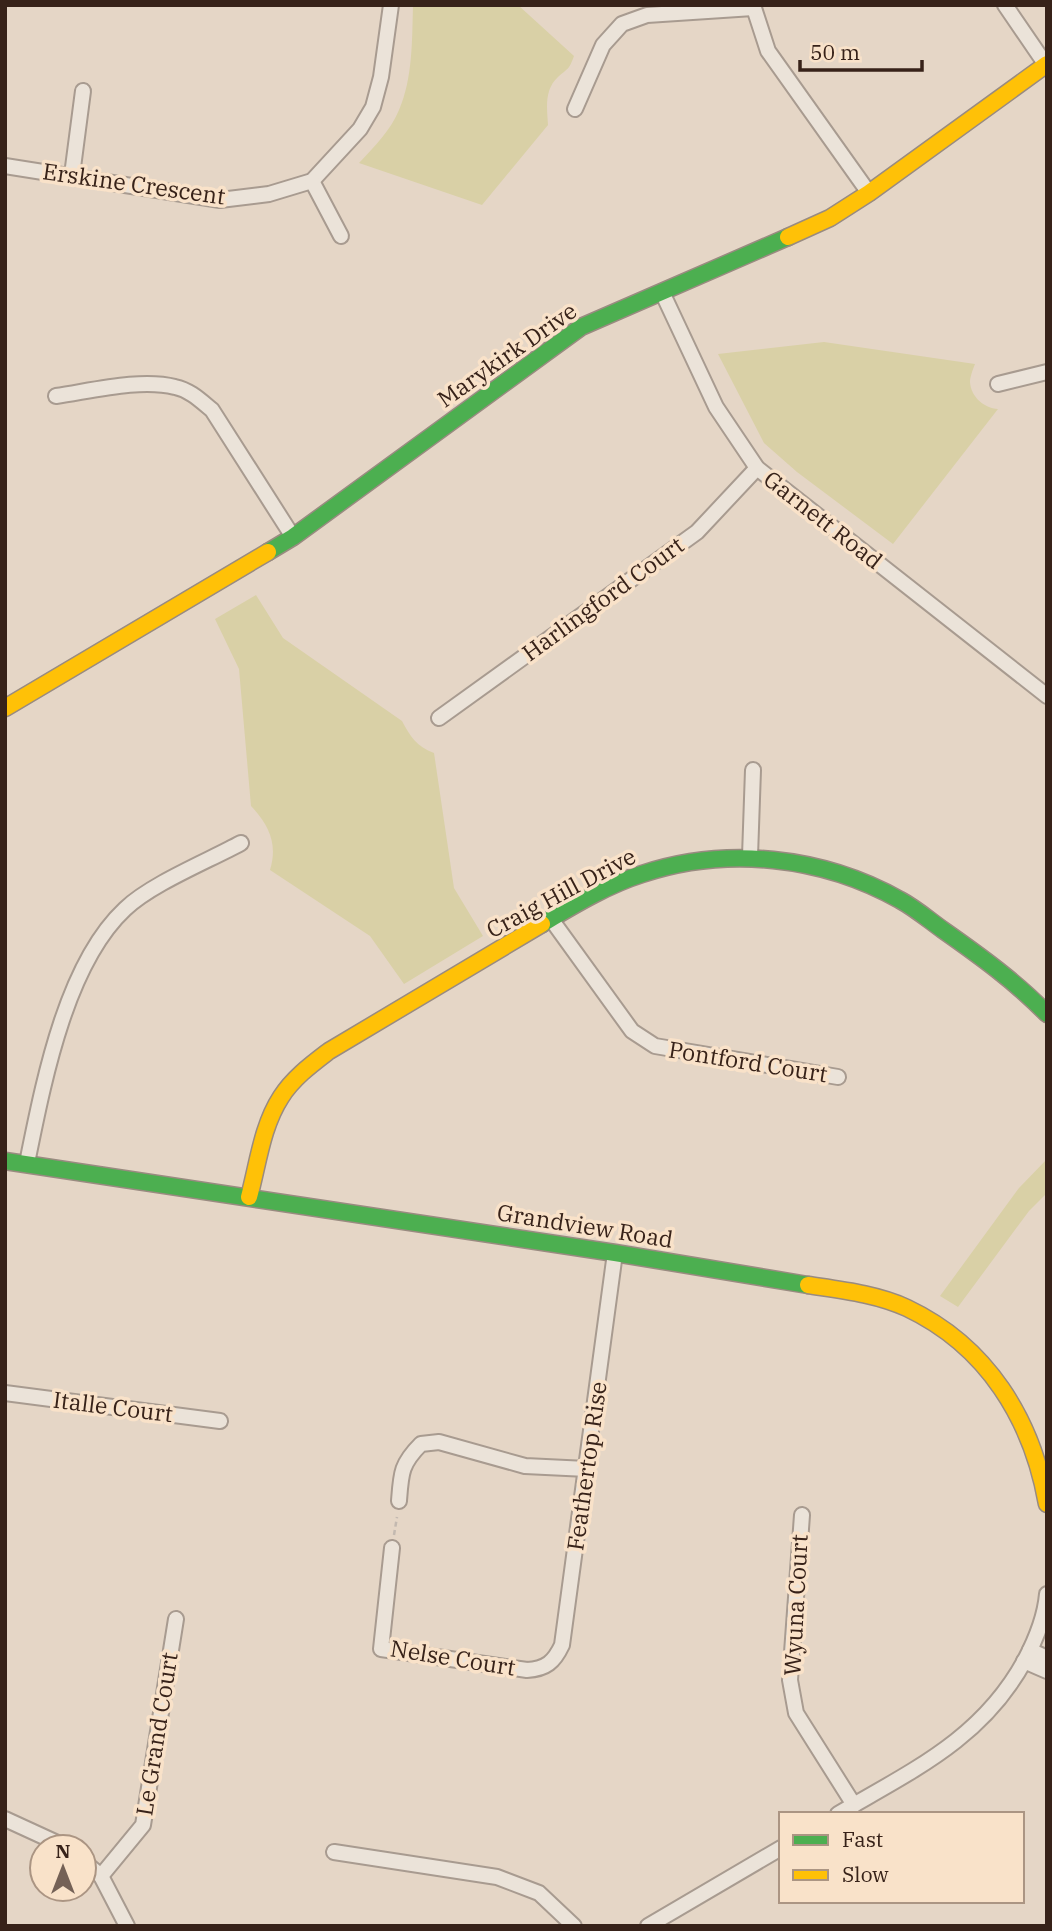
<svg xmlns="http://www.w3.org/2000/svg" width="1052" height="1931" font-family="'IBM Plex Serif',serif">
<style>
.green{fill:#d9d0a6}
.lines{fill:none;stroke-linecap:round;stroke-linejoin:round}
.street-casing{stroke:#a89b90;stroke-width:18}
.fast-casing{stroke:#998b80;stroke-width:19}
.slow-casing{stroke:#998b80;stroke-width:19}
.path{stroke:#c3b9b0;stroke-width:2.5;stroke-dasharray:5 3.5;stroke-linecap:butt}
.street{stroke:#ebe3d9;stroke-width:14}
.fast{stroke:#4caf50;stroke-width:16}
.slow{stroke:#ffc107;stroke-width:16}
.labels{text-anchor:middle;stroke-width:7;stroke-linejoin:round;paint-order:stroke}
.street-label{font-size:23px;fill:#372219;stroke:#f9e2c9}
</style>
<rect width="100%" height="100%" fill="#e5d6c6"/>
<!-- green -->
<g class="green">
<path d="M413,5H518L574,56C569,70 568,68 558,77C544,90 547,108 548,125L482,205L359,163C374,147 391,130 399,110C413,78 412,39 413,5Z"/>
<path d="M824,342L975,364C973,369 970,377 970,382C971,397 984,408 998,409L893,544L797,472L764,443L718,354Z"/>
<path d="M256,595L283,638L402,721C410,736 417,747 434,753L454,888L483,936L404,984L370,936L270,870C278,844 269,825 251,806L239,669L215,619Z"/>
<path d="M1047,1159V1193L1029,1211L958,1307L940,1296L1019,1188Z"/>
</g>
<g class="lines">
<!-- street casing -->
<g class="street-casing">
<g id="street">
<path d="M753,5L768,51L869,193"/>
<path d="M1005,5L1046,65"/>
<path d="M575,109L603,45L622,24L647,15L753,8"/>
<path d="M5,166L220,200L269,194L312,181L360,129L373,107L381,77L391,5"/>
<path d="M72,175L83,91"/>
<path d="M312,181L341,236"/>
<path d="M662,292L716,407L757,468L1047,696"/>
<path d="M998,384L1047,372"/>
<path d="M56,396C91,391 141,378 175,387C190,390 201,401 212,410L293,537"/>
<path d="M439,718L697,532L757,468"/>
<path d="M750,856L753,770"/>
<path d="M551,919L632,1031L655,1046L838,1077"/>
<path d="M27,1163C43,1085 65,965 125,909C151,884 208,861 241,843"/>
<path d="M5,1393L220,1421"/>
<path d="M399,1501C401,1473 401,1464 421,1444L439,1442L525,1466L587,1469"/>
<path d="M802,1515L790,1680L796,1713L854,1805"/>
<path d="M392,1548L381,1649L527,1670C546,1669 554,1662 562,1645L615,1253"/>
<path d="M1030,1650L1047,1658"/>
<path d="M1024,1661L1047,1671"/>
<path d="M838,1814C913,1770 982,1739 1025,1660C1036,1639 1045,1617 1047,1594"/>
<path d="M5,1819L66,1847"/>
<path d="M334,1852L497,1877L539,1893L574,1926"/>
<path d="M84,1862L101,1876L127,1926"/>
<path d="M101,1876L143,1825L176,1619"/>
<path d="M648,1926L781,1848"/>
</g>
</g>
<!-- fast casing -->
<g class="fast-casing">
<g id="fast">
<path d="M268,552L293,537L581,327L788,237"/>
<path d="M542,924C574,905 607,885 642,874C726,846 822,856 900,900C915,908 929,920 943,930C980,956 1016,982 1047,1014"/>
<path d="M5,1161L615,1253L808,1285"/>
</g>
</g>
<!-- slow casing -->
<g class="slow-casing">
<g id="slow">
<path d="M788,237L830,218L869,193L1047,64"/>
<path d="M5,708L268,552"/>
<path d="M249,1197C258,1164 262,1126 281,1097C293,1078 312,1064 329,1051L542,924"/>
<path d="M808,1285C841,1290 877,1294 907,1308C987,1346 1032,1419 1047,1504"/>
</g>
</g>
<!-- path -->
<path class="path" d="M394,1535L397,1517"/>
<!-- street -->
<use href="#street" class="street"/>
<!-- fast -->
<use href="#fast" class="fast"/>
<!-- slow -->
<use href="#slow" class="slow"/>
</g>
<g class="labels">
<!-- street labels -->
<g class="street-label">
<text transform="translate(134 184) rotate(8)" y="8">Erskine Crescent</text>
<text transform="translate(507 355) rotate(-35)" y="8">Marykirk Drive</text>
<text transform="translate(823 520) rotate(38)" y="8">Garnett Road</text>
<text transform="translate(603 599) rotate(-36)" y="8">Harlingford Court</text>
<text transform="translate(561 893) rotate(-28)" y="8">Craig Hill Drive</text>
<text transform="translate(748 1062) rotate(9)" y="8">Pontford Court</text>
<text transform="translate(585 1226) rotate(9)" y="8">Grandview Road</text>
<text transform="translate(113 1407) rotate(7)" y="8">Italle Court</text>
<text transform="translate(587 1466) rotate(-82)" y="8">Feathertop Rise</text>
<text transform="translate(796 1605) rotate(-87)" y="8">Wyuna Court</text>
<text transform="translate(453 1658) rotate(9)" y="8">Nelse Court</text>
<text transform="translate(157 1734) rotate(-81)" y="8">Le Grand Court</text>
</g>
</g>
<!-- border -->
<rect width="1052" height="1931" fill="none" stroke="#372219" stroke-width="14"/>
<!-- legend -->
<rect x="779" y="1812" width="245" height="91" fill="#f9e2c9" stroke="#ab9583" stroke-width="2"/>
<rect x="793" y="1835" width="35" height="10" fill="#4caf50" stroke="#ab9583" stroke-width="2"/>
<text x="842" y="1847" font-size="21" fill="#372219">Fast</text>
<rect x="793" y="1870" width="35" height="10" fill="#ffc107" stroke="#ab9583" stroke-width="2"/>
<text x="842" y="1882" font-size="21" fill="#372219">Slow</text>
<!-- north arrow -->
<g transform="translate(63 1868)"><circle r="33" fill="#f9e2c9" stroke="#ab9583" stroke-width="2"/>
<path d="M0-5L12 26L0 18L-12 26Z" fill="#746156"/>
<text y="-10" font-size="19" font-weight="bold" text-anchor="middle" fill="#372219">N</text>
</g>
<!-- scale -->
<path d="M800 60v10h122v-10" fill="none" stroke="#372219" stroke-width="3.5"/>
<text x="810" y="60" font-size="21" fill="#372219" stroke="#f9e2c9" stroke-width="5" paint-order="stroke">50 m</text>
</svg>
